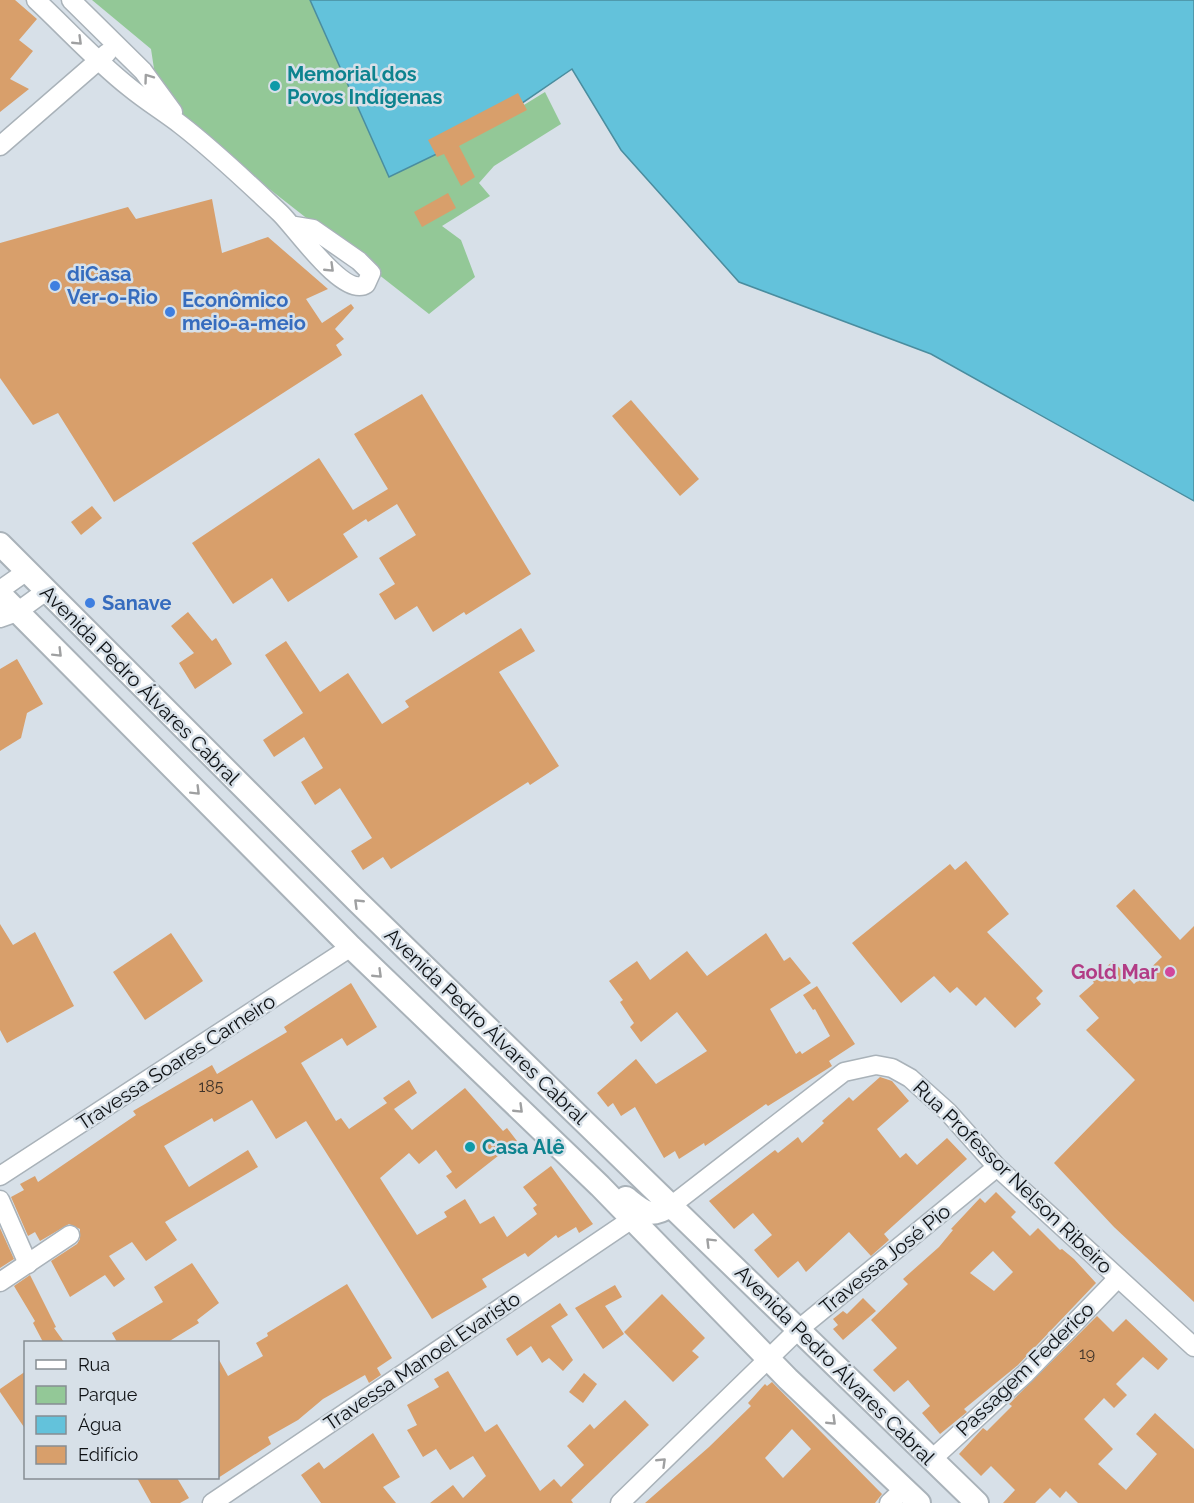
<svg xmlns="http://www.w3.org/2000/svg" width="1194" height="1503" font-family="Raleway,sans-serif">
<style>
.green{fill:#93c897}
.water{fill:#63c2db;stroke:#4a8d9f;stroke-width:1.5}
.building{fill:#d89f6b;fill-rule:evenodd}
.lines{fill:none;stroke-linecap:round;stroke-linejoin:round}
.minor-casing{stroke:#a9b2b9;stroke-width:21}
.major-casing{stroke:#a9b2b9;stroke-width:26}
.minor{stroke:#fff;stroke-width:18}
.major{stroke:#fff;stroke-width:22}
.oneway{stroke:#9fa0a1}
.culture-dot{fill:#0f9aa8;stroke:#d7e0e8;stroke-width:2}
.shop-dot{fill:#3f7fe0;stroke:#d7e0e8;stroke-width:2}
.hotel-dot{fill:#d1479c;stroke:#d7e0e8;stroke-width:2}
.labels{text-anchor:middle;stroke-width:5;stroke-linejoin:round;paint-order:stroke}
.number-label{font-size:16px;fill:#40342a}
.culture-label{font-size:20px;font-weight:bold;fill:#0d838f;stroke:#d7e0e8;text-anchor:start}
.shop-label{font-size:20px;font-weight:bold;fill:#366cbe;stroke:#d7e0e8;text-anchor:start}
.street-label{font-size:20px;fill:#0e1114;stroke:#d7e0e8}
.hotel-label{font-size:20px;font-weight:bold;fill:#b23c85;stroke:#d7e0e8;text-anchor:end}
</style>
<rect width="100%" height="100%" fill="#d7e0e8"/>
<!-- green -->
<path class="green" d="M92,0H310L389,177L496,122L545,92L561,124L494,166L479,183L490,196L442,226L461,240L475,277L429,314L175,115L156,82L151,49Z"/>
<!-- water -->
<path class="water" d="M310,0H1194V501L931,354L739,282L621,150L572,69L474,136L389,177Z"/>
<!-- building -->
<g class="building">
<path d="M0,0H15L37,19L19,40L33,51L10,79L29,89L0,112Z"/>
<path d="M518,93L527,110L459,146L475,177L461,186L444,154L437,157L428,140Z"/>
<path d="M448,193L456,208L422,227L414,212Z"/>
<path d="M212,199L222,253L268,237L328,289L306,299L322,323L351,304L354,308L335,329L344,339L336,345L342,355L114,502L58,413L33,425L0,378V243L128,207L136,219Z"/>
<path d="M422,394L531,574L466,615L464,612L433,632L417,606L395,620L379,594L395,584L379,558L416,535L397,504L368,522L366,519L343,534L358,557L288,602L272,578L233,604L192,543L319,458L353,510L388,489L354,434Z"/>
<path d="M631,400L699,479L680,496L612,416Z"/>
<path d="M92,506L102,518L81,535L71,522Z"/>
<path d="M188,612L212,641L216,638L232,664L195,689L179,663L194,653L171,626Z"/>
<path d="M521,628L535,651L499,672L559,766L530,785L528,782L391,869L383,857L363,870L351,851L372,838L340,788L315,805L301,782L323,768L304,737L274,757L263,740L303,713L265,655L286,641L320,692L348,673L382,724L409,707L405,701Z"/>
<path d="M17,659L43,704L27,713L21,738L0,751V669Z"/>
<path d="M966,861L1009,914L987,932L1043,991L1036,998L1041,1004L1015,1028L985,997L976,1006L957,987L950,993L934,976L901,1003L852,943L950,864L955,870Z"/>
<path d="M1134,889L1180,940L1194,926V1302L1114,1227L1054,1163L1135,1080L1086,1030L1099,1018L1079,996L1094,983L1092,980L1113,961L1134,984L1162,957L1116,906Z"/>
<path d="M0,924L13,945L35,932L74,1006L7,1043L0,1030Z"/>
<path d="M171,933L203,981L145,1020L113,972Z"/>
<path d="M766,933L784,961L790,957L811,983L770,1009L796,1054L800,1051L802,1054L830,1036L815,1009L813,1010L803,995L817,986L855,1044L829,1061L832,1066L768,1106L766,1104L705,1146L704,1143L679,1159L675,1151L664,1158L635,1107L621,1116L613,1103L608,1107L597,1093L636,1059L656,1084L707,1051L677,1012L641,1042L630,1027L634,1023L620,1002L623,1000L609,981L637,961L650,980L687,951L707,976Z"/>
<path d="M351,983L377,1027L347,1046L342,1038L301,1063L336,1121L341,1118L349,1129L387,1103L383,1098L409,1080L417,1093L394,1109L412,1130L465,1088L503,1131L507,1128L517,1141L456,1189L446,1176L452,1172L436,1150L419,1164L409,1153L380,1178L417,1235L447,1217L444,1212L465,1199L480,1224L494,1216L507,1237L537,1214L533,1208L537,1205L523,1187L551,1166L593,1224L579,1233L576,1227L558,1238L556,1235L528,1257L525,1253L482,1279L487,1287L432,1319L306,1121L276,1139L252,1100L214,1122L212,1118L164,1146L189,1187L248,1150L258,1167L165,1222L177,1240L146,1261L132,1242L109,1256L125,1279L114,1287L105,1275L70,1297L51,1261L77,1244L80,1239V1229L69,1224L40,1241L35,1232L28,1236L11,1197L24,1190L20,1184L35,1176L38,1182L136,1115L133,1111L212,1065L217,1074L287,1032L284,1027Z"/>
<path d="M880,1077L892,1081L909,1101L877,1129L900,1158L906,1153L917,1165L947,1138L967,1159L884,1234L889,1240L871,1256L849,1232L806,1272L798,1261L778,1278L754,1250L772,1235L753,1213L734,1229L709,1201L775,1150L778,1153L798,1137L802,1143L824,1123L822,1121L849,1097L853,1101Z"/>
<path d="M996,1192L1016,1212L1011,1217L1030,1236L1038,1228L1060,1250L1062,1249L1074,1259L1096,1283L1018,1365L964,1409L967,1412L940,1434L922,1413L930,1406L908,1380L894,1392L873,1370L897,1348L871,1320L908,1284L903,1279L939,1247L953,1230L951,1229L980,1198L985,1203ZM993,1251L1013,1272L994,1291L970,1273Z"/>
<path d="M0,1228L14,1259L0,1268Z"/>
<path d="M192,1263L219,1303L197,1320L199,1323L168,1342H117L112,1333L163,1302L154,1287Z"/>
<path d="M30,1275L56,1327L54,1328L64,1342H43L33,1323L35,1321L14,1286Z"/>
<path d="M347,1284L392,1358L377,1368L381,1375L369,1383L365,1375L323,1399L298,1420L268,1437L271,1444L218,1478V1358L228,1376L263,1356L256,1343L268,1336L267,1333Z"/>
<path d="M615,1285L622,1297L605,1306L624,1334L603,1349L575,1308Z"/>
<path d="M662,1294L705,1338L692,1351L699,1357L673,1382L624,1332Z"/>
<path d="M863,1298L876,1311L843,1340L833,1329L838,1325L833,1319L843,1311L847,1314Z"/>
<path d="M560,1303L568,1315L551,1326L573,1360L563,1371L549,1358L542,1363L531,1346L517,1356L506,1339Z"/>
<path d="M1097,1316L1113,1332L1126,1319L1168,1359L1158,1370L1143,1357L1116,1384L1127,1395L1114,1408L1104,1398L1084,1419L1113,1449L1098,1464L1126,1490L1157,1454L1136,1434L1155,1413L1194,1449V1503H1078L1066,1491L1060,1498L1050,1488L1035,1503H1003L1015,1490L991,1466L981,1476L959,1454L983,1428L987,1431L1012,1406L1009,1404Z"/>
<path d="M26,1371V1430L0,1392V1389Z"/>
<path d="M448,1371L485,1432L497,1424L540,1491L554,1479L561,1487L584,1465L567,1446L590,1424L594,1429L625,1400L649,1425L571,1500L573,1503H430L453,1485L463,1498L486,1476L473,1456L450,1470L436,1449L423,1457L407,1430L417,1425L407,1405L439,1387L434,1379Z"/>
<path d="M584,1373L597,1384L583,1403L569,1392Z"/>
<path d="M772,1382L882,1494L875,1503H645L709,1447L751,1406L748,1403L765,1384L767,1386ZM792,1429L811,1449L783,1478L765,1458Z"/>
<path d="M373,1433L400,1477L383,1487L396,1503H321L301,1475L319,1462L324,1469Z"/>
<path d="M137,1478H177L189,1498L180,1503H151Z"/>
</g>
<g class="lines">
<!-- minor casing -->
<g class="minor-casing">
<g id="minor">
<path d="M36,0C67,29 96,61 129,87C146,101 164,112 181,125C216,152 248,183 280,213C294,226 344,299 366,284L371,273L359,261L313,229L295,226"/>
<path d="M71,0L143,71L173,112"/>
<path d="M0,146L107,53"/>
<path d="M0,590L27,571"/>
<path d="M0,618L17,612L46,591"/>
<path d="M0,1176L351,947"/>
<path d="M0,1200L28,1264"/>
<path d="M672,1205L844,1072L876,1065L892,1068L910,1078L948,1112L997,1167L1194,1347"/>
<path d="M0,1282L70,1235"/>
<path d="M931,1460L1026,1373L1118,1278"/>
<path d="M212,1503L632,1219"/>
<path d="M620,1503L799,1329L997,1167"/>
<path d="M889,1503L904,1489"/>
</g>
</g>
<!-- major casing -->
<g class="major-casing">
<g id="major">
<path d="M0,544L358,902L977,1503"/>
<path d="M0,594L351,947L600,1186L788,1379L919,1503"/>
<path d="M626,1198C645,1213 650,1219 672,1205"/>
</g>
</g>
<!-- minor -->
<use href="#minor" class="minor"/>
<!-- major -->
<use href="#major" class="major"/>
</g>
<!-- one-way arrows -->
<defs><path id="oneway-chevron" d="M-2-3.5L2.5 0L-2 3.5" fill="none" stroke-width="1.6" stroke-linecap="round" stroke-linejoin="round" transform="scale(1.5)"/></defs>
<g class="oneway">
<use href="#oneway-chevron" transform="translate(78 41) rotate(44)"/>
<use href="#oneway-chevron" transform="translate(148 78) rotate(-126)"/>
<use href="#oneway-chevron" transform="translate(330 268) rotate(44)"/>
<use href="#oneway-chevron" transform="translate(58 653) rotate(45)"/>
<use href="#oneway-chevron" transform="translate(196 791) rotate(45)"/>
<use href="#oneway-chevron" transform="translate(358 903) rotate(-136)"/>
<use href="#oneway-chevron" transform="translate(378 974) rotate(44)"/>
<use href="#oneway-chevron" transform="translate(519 1109) rotate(44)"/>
<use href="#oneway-chevron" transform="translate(710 1242) rotate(-135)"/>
<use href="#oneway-chevron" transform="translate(832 1421) rotate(44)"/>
<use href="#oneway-chevron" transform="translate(662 1462) rotate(-44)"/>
</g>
<!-- markers -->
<g class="culture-dot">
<circle cx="275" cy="86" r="6"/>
<circle cx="470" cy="1147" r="6"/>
</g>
<g class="shop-dot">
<circle cx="55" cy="286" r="6"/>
<circle cx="170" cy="312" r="6"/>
<circle cx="90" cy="603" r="6"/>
</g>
<circle class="hotel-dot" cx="1170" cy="972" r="6"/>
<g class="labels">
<!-- number labels -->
<g class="number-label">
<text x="211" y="1092">185</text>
<text x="1087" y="1359">19</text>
</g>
<!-- culture labels -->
<g class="culture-label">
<text x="287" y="81">Memorial dos<tspan x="287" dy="23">Povos Indígenas</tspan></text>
<text x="482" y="1154">Casa Alê</text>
</g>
<!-- shop labels -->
<g class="shop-label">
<text x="67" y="281">diCasa<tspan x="67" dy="23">Ver-o-Rio</tspan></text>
<text x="182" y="307">Econômico<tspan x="182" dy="23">meio-a-meio</tspan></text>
<text x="102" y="610">Sanave</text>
</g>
<!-- street labels -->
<g class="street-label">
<text transform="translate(140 685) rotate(45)" y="7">Avenida Pedro Álvares Cabral</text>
<text transform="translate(486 1026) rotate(44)" y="7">Avenida Pedro Álvares Cabral</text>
<text transform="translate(176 1062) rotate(-33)" y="7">Travessa Soares Carneiro</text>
<text transform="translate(1013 1177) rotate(44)" y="7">Rua Professor Nelson Ribeiro</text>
<text transform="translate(885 1259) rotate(-39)" y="7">Travessa José Pio</text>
<text transform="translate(422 1361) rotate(-34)" y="7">Travessa Manoel Evaristo</text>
<text transform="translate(835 1365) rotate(45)" y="7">Avenida Pedro Álvares Cabral</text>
<text transform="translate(1025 1369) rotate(-44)" y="7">Passagem Federico</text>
</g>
<!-- hotel labels -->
<g class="hotel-label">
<text x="1158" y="979">Gold Mar</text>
</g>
</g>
<!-- legend -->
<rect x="24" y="1341" width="195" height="138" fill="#d7e0e8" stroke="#878d93" stroke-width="1.5"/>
<rect x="36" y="1360" width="30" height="9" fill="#ffffff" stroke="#878d93" stroke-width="1.5"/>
<text x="78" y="1371" font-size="18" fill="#0e1114">Rua</text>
<rect x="36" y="1386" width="30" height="18" fill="#93c897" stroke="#878d93" stroke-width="1.5"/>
<text x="78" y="1401" font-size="18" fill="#0e1114">Parque</text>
<rect x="36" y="1416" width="30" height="18" fill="#63c2db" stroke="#878d93" stroke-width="1.5"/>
<text x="78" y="1431" font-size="18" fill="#0e1114">Água</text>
<rect x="36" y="1446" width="30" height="18" fill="#d89f6b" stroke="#878d93" stroke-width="1.5"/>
<text x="78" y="1461" font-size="18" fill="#0e1114">Edifício</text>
</svg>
